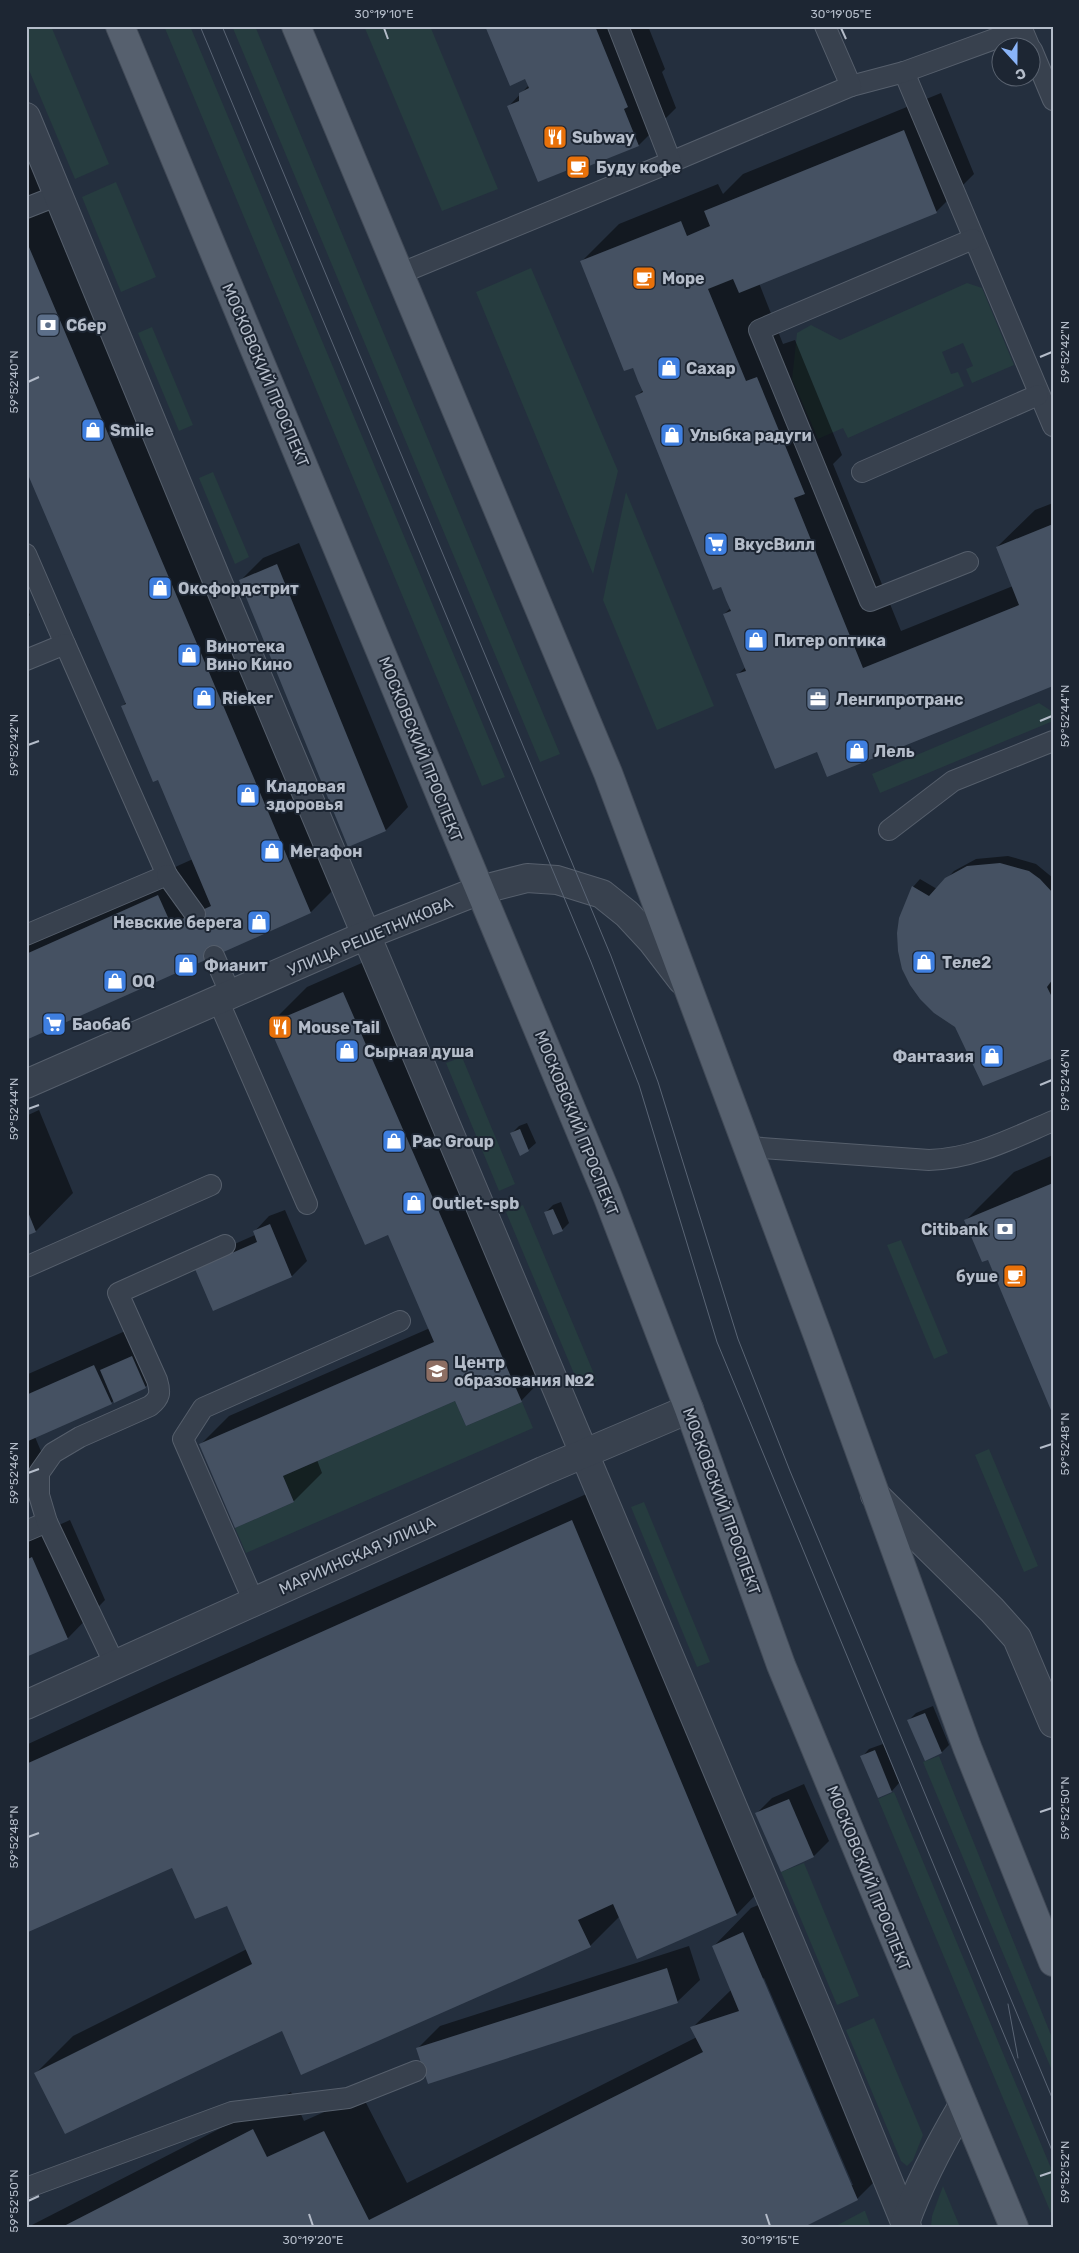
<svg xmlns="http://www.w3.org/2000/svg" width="1079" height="2253" font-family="Rubik,sans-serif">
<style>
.green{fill:#263c3f}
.shadow{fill:#0007;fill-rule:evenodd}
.building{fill:#455162}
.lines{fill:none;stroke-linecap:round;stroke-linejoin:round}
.lane-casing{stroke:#565f6c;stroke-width:22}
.street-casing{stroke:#565f6c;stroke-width:30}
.primary-casing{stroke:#414a57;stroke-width:30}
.lane{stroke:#38414e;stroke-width:20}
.street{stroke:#38414e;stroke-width:28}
.primary{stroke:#56606e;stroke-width:28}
.tram{stroke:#5a6575;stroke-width:1}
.ticks{fill:none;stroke:#b4bcc9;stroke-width:2}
.labels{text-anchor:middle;stroke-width:4;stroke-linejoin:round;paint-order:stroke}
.poi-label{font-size:16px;font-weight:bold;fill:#b4bcc9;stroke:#1d2633;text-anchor:start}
.street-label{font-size:16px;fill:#b4bcc9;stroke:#1d2633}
.neatline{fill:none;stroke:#b4bcc9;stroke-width:2}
.ticks-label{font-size:12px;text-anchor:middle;fill:#b4bcc9}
</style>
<rect width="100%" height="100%" fill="#242f3e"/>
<!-- green -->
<g class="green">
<path d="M26,26H51L109,164L75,179L26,63Z"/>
<path d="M164,26H190L505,777L482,786Z"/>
<path d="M232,26H255L560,754L540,762Z"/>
<path d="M364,26H430L498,189L442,211Z"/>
<path d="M116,182L156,277L121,292L82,197Z"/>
<path d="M531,268L618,471L593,574L476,292Z"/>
<path d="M967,283L982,288L1014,365L972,383L966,369L973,366L963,343L942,352L951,374L958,372L964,386L848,438L843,428L818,439L792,379L797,333L811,325L840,340Z"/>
<path d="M152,327L193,425L179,431L138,333Z"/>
<path d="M213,472L249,557L235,564L199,478Z"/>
<path d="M626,492L714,706L657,730L603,600Z"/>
<path d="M1039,703L1053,712V721L880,793L872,774Z"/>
<path d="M462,1057L515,1184L499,1191L446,1063Z"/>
<path d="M523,1205L597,1381L580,1388L506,1212Z"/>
<path d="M901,1240L948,1353L934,1359L887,1245Z"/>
<path d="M455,1401L466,1426L522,1402L533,1428L246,1553L235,1528L294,1502L283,1476Z"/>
<path d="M989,1449L1038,1566L1024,1572L975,1455Z"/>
<path d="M644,1502L710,1662L697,1667L631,1507Z"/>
<path d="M939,1756L1053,2040V2073L923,1762Z"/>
<path d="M894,1792L1053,2173V2218L878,1799Z"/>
<path d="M804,1863L859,1996L837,2005L781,1872Z"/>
<path d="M874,2018L923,2135L913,2160L907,2166L901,2161L846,2030Z"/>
<path d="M943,2186L960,2227H931L932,2216Z"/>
<path d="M865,2211L871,2227H834L864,2211Z"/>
</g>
<!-- shadow -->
<g class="shadow">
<path d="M486,26H648L665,69L662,72L676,108L639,145L590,164L588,161L509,106L529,85L526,78Z"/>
<path d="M941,93L974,174L937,211L759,283L783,344L795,340L842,455L833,464L901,631L1013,586L997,547L1035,510L1053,503V684L817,750L738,674L746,667L724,614L731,608L636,397L643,390L640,381L581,262L619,224L718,184L723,194L743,174Z"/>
<path d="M26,114L348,875L311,912L26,1039V934L193,859L159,779L122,707L126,702L26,465Z"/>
<path d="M299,543L408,807L386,830L349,845L240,581L263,558Z"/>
<path d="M26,607L30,615L26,619Z"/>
<path d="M1008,856L1036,864L1053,878V1057L956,1026L913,887L920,879L937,889L954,871L976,859Z"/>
<path d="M380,955L549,1372L521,1401L455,1400L317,1460L322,1473L294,1501L236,1526L200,1445L229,1416L430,1328L389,1233L270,1024L307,987Z"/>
<path d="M39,1110L73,1193L36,1231L26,1235V1116Z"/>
<path d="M527,1123L536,1143L528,1150L512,1133L519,1126Z"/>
<path d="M1053,1155V1411L988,1259L966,1220L1014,1172Z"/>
<path d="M561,1202L569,1223L562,1230L545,1213L553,1205Z"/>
<path d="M285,1210L307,1261L292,1276L214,1309L212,1254L255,1235L254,1232L269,1216Z"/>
<path d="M132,1328L153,1380L145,1387L35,1437L51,1475L26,1500V1375Z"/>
<path d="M609,1484L774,1876L737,1914L620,1916L590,1946L283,2030L36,2073L73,2036L247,1949L228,1904L173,1866L26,1931V1745L160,1683Z"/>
<path d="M70,1520L105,1600L68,1638L26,1656V1540Z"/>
<path d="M933,1706L949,1745L942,1752L925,1759L909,1720L916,1713Z"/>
<path d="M883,1744L899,1783L892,1791L878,1797L862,1757L869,1749Z"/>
<path d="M804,1784L829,1841L814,1856L757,1813L772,1798Z"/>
<path d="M781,1896L894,2162L857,2199L801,2227H28L291,2092L304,2121L362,2095L407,2183L697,2037L692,2028L731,1990L714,1946L751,1908ZM764,1978L853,2185H850L762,1979Z"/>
<path d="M689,1946L700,1980L677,2002L418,2048L440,2026Z"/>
</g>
<!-- building -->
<g class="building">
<path d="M485,26H595L628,107L624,109L639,146L589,166L588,162L538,182L507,106L519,101V93L529,88L525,79L510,86Z"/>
<path d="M904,130L937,213L739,293L733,279L708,289L746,381L757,377L805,494L794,498L863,668L1019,605L996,547L1053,524V686L827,777L817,752L775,769L736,674L746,671L723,614L731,611L726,600L721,587L713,590L635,396L643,392L638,381L633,368L624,371L580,261L681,221L687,236L710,226L704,211Z"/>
<path d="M26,240L311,913L26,1040V954L158,895L171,924L211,906L158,780L153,782L121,706L126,704L26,470Z"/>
<path d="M277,564L386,831L348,847L239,580Z"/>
<path d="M1000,863L1029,871L1040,879L1053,893V979L1047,987L1053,999V1058L983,1086L955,1027L934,1013L920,999L910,985L902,969L898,951L897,933L899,918L912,886L929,896L945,878L967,866Z"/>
<path d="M343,992L522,1402L466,1426L455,1401L283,1476L294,1502L235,1528L199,1444L434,1342L388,1235L365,1245L268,1024Z"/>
<path d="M520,1129L529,1151L520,1156L510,1133Z"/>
<path d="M1053,1183V1415L988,1260L982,1262L964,1220Z"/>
<path d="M26,1207L36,1232L26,1236Z"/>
<path d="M553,1209L563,1231L553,1235L544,1212Z"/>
<path d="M270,1224L292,1277L213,1311L195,1269L257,1242L253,1231Z"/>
<path d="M132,1356L146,1388L114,1403L100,1370Z"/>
<path d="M94,1365L112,1404L26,1442V1395Z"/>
<path d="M572,1520L737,1915L637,1959L613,1904L578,1920L591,1947L301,2075L282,2031L65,2134L34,2073L252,1964L227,1906L195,1919L172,1868L26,1933V1764Z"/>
<path d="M32,1557L68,1639L26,1657V1560Z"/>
<path d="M925,1713L942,1753L925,1761L907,1720Z"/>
<path d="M875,1750L892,1792L878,1798L860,1756Z"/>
<path d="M789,1799L814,1857L781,1872L755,1813Z"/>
<path d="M743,1932L858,2200L804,2227H62L253,2129L267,2157L324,2131L369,2220L703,2052L690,2027L739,2011L712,1946Z"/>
<path d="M667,1968L678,2003L428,2084L416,2048Z"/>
</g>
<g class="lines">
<!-- lane casing -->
<g class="lane-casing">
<g id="lane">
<path d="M1032,50L1053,100"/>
<path d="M904,72L1053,426"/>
<path d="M851,86L904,72L1022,29L1030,48"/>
<path d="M671,162L851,86L825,26"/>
<path d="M26,208L59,195"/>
<path d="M399,274L671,162L618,26"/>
<path d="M862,472L1038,395"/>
<path d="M26,554L65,644"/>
<path d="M968,562L870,601L759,330L973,239"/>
<path d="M26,660L65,644L167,875L26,935"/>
<path d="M889,830L953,781L1053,741"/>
<path d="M167,875L195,914"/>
<path d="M214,956L231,995"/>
<path d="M218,1000L307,1204"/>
<path d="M748,1147L929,1160C973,1159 1013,1138 1053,1121"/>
<path d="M26,1267L211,1185"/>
<path d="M26,1531L47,1522"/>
<path d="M254,1602L183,1439L203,1408L400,1321"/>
<path d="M115,1665L47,1522L39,1495V1473L53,1453L80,1437L150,1406C160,1398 161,1393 157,1380L118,1293L225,1245"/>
<path d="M26,2188L232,2112L348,2098L416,2071"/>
</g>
</g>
<!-- street casing -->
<g class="street-casing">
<g id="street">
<path d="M26,117L216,578L824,2024L907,2227"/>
<path d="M26,1084L366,935L480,890L527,878L557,880L602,894L627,914L652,941L682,980"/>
<path d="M875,1495L992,1610L1017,1638L1053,1723"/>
<path d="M26,1705L543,1471L689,1409"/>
<path d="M905,2223C920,2181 940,2144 963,2105"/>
</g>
</g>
<!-- primary casing -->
<g class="primary-casing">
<g id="primary">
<path d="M120,26L607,1195L689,1409L781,1665L1014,2227"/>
<path d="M296,26L608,773L818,1336L967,1747L1053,1962"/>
</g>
</g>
<!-- lane -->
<use href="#lane" class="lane"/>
<!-- street -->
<use href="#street" class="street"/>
<!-- primary -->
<use href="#primary" class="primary"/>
<!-- tram -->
<g class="tram">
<path d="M200,26L591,962L639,1085L717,1342L1053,2153"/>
<path d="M222,26L611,956L658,1082L738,1339L790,1471L1053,2100"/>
<path d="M1008,2004L1018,2058"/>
</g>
</g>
<!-- ticks -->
<path class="ticks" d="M384,28L388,39M841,28L846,39M1040,357L1052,352M28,382L39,377M1040,721L1052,716M28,745L39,741M1040,1085L1052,1080M28,1109L39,1105M1040,1448L1052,1444M28,1473L39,1469M1040,1812L1052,1808M28,1837L39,1833M1040,2176L1052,2172M28,2201L39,2196M309,2214L313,2226M766,2214L770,2226"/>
<!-- icons -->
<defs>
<g id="restaurant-square" transform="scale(1.25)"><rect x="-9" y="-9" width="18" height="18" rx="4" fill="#e8710a" stroke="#1d2633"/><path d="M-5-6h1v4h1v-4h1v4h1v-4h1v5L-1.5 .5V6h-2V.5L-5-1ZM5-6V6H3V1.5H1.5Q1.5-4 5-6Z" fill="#fff"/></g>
<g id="cafe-square" transform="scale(1.25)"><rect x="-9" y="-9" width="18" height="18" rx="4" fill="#e8710a" stroke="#1d2633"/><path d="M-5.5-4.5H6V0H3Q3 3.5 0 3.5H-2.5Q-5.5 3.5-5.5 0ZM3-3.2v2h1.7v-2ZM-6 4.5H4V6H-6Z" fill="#fff"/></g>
<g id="bank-square" transform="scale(1.25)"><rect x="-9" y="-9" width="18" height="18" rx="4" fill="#5c6f8a" stroke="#1d2633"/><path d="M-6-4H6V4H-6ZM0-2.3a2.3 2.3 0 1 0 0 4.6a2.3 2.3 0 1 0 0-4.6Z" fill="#fff"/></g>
<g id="shop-square" transform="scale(1.25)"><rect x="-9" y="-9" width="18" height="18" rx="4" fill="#3f7fe0" stroke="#1d2633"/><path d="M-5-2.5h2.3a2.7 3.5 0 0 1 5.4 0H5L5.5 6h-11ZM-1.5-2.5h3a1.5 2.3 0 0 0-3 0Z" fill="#fff"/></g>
<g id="supermarket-square" transform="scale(1.25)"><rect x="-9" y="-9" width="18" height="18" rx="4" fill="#3f7fe0" stroke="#1d2633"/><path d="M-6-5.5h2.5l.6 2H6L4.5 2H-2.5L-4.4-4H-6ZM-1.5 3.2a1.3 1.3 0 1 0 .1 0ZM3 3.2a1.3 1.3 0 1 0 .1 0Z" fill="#fff"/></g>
<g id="office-square" transform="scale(1.25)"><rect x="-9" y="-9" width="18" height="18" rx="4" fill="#5c6f8a" stroke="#1d2633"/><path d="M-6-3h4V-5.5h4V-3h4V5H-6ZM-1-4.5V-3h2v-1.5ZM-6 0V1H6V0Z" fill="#fff"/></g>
<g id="university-square" transform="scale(1.25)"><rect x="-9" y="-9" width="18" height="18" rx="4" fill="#8d6e63" stroke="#1d2633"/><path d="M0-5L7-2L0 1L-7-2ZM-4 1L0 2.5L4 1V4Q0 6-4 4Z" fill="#fff"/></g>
</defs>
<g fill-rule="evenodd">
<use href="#restaurant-square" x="555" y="137"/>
<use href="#cafe-square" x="578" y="167"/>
<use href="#cafe-square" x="644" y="278"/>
<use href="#bank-square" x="48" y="325"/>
<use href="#shop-square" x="669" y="368"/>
<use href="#shop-square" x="93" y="430"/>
<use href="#shop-square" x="672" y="435"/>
<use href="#supermarket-square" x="716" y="544"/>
<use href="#shop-square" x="160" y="588"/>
<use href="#shop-square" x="756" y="640"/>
<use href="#shop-square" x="189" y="655"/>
<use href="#shop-square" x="204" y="698"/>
<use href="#office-square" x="818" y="699"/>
<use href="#shop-square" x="857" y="751"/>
<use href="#shop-square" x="248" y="795"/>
<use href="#shop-square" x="272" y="851"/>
<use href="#shop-square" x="259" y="922"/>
<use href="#shop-square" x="924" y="962"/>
<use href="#shop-square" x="186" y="965"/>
<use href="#shop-square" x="115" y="981"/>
<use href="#supermarket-square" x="54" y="1024"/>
<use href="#restaurant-square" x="280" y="1027"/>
<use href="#shop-square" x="347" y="1051"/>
<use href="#shop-square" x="992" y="1056"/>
<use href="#shop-square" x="394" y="1141"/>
<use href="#shop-square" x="414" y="1203"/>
<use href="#bank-square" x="1005" y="1229"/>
<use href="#cafe-square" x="1015" y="1276"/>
<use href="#university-square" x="437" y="1371"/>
</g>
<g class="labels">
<!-- poi labels -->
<g class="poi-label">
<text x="572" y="143">Subway</text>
<text x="596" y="173">Буду кофе</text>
<text x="662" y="284">Море</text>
<text x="66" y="331">Сбер</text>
<text x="686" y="374">Сахар</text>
<text x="110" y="436">Smile</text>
<text x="690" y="441">Улыбка радуги</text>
<text x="734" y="550">ВкусВилл</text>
<text x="178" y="594">Оксфордстрит</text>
<text x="774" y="646">Питер оптика</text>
<text x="206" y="652">Винотека<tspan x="206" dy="18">Вино Кино</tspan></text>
<text x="222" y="704">Rieker</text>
<text x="836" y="705">Ленгипротранс</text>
<text x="874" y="757">Лель</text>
<text x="266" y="792">Кладовая<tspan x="266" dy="18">здоровья</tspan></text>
<text x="290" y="857">Мегафон</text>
<text x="242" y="928" text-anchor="end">Невские берега</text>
<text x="942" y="968">Теле2</text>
<text x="204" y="971">Фианит</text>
<text x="132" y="987">OQ</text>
<text x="72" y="1030">Баобаб</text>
<text x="298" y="1033">Mouse Tail</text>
<text x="364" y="1057">Сырная душа</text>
<text x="974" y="1062" text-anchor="end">Фантазия</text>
<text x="412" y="1147">Pac Group</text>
<text x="432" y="1209">Outlet-spb</text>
<text x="988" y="1235" text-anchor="end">Citibank</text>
<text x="998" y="1282" text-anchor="end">буше</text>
<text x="454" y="1368">Центр<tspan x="454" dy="18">образования №2</tspan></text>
</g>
<!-- street labels -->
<g class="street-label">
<text transform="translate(266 375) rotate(67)" y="6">МОСКОВСКИЙ ПРОСПЕКТ</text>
<text transform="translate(421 749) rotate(68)" y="6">МОСКОВСКИЙ ПРОСПЕКТ</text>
<text transform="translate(370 936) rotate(-23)" y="6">УЛИЦА РЕШЕТНИКОВА</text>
<text transform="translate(577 1123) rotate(68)" y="6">МОСКОВСКИЙ ПРОСПЕКТ</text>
<text transform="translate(722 1501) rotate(70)" y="6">МОСКОВСКИЙ ПРОСПЕКТ</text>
<text transform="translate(357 1555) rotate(-24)" y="6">МАРИИНСКАЯ УЛИЦА</text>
<text transform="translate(869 1878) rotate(68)" y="6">МОСКОВСКИЙ ПРОСПЕКТ</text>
</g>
</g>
<!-- border -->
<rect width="1079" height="2253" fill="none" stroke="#1d2633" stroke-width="55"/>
<!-- north arrow -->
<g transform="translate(1016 62) rotate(159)"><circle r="24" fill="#1d2633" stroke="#59626f"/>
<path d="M0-4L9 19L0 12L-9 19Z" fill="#8ab4f8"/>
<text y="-8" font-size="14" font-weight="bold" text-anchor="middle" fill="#b4bcc9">С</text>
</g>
<rect x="28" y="28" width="1024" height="2198" class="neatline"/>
<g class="ticks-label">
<text x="384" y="18">30°19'10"E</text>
<text x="841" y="18">30°19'05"E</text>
<text transform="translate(1065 352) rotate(-90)" y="4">59°52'42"N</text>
<text transform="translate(14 382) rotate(-90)" y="4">59°52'40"N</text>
<text transform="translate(1065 716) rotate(-90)" y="4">59°52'44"N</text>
<text transform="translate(14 745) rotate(-90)" y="4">59°52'42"N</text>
<text transform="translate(1065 1080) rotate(-90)" y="4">59°52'46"N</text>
<text transform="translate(14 1109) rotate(-90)" y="4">59°52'44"N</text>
<text transform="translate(1065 1444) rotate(-90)" y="4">59°52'48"N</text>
<text transform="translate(14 1473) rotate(-90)" y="4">59°52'46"N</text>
<text transform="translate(1065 1808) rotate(-90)" y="4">59°52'50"N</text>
<text transform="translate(14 1837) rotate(-90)" y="4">59°52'48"N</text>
<text transform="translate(1065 2172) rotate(-90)" y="4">59°52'52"N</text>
<text transform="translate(14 2201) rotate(-90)" y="4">59°52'50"N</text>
<text x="313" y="2244">30°19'20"E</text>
<text x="770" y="2244">30°19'15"E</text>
</g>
</svg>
